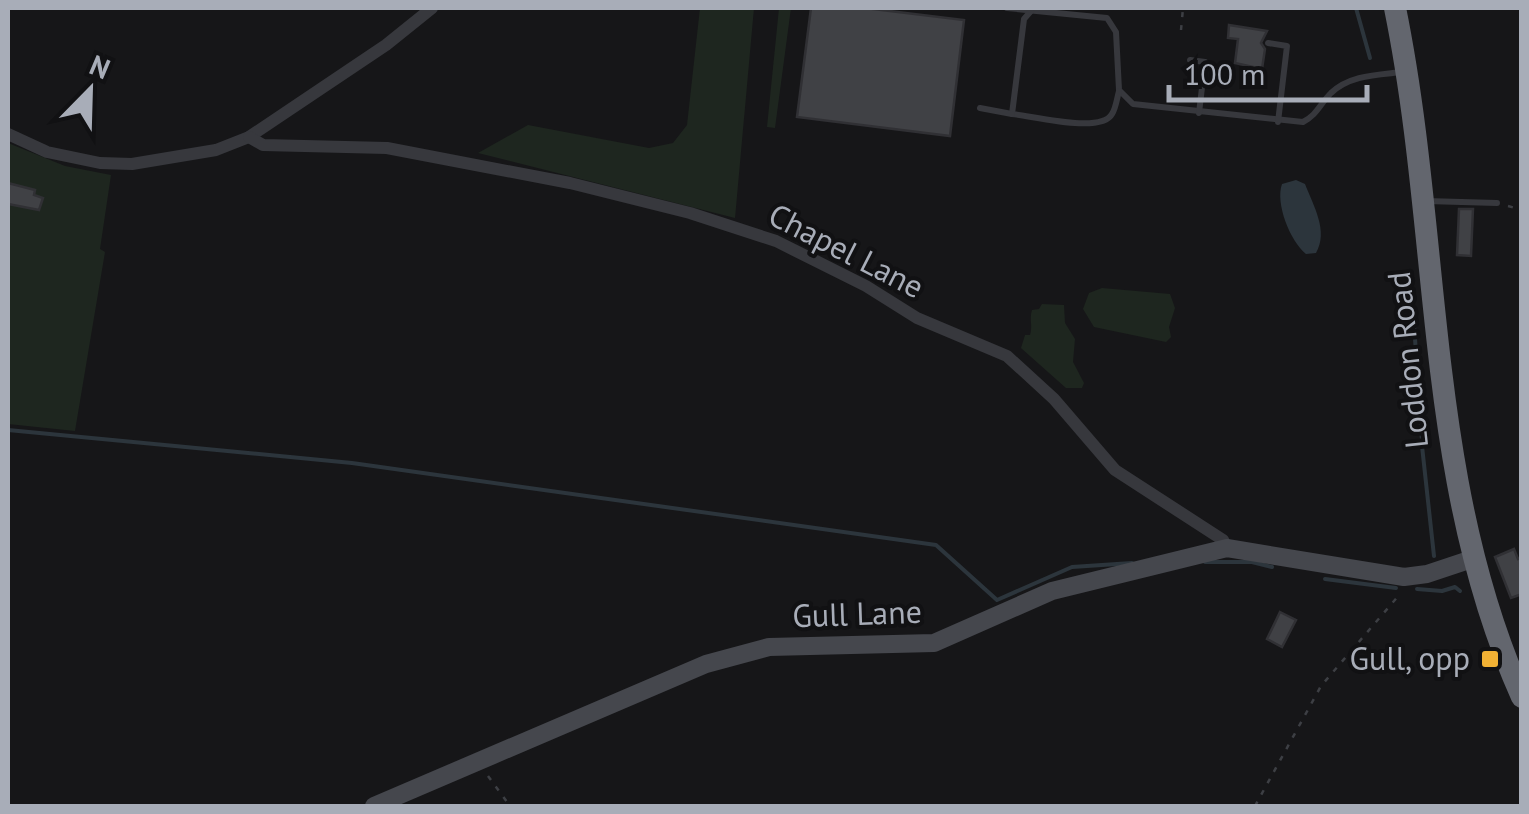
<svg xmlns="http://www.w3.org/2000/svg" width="1529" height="814" font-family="'PT Sans',sans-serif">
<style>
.green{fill:#1e261f}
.water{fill:#2c353c}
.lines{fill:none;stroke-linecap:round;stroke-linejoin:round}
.stream{stroke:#2c353c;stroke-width:4}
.building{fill:#404145;stroke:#303034;stroke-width:2.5}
.path{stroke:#3d3f44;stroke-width:2.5;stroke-dasharray:5 8;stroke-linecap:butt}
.lane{stroke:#37383d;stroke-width:6}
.street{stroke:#37383d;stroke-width:12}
.secondary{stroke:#45474d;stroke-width:18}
.highway{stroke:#63666e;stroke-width:22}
.poi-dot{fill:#f2b134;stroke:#111113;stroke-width:4}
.labels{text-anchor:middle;stroke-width:8;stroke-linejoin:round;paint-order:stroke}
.street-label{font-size:32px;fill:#a8adb8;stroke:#111113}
.poi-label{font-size:32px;fill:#a8adb8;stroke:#111113;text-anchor:end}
</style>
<rect width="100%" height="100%" fill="#161618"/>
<!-- green -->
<g class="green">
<path d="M700,8H754L735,218L478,153L528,125L649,148L673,143L687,125Z"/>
<path d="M779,8H791L775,128L767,127Z"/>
<path d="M8,143L65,166L111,175L100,249L105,252L75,431L8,424V204L39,210L43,198L34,195L35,190L23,187L21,192L8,186Z"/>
<path d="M1102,288L1170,294L1175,308L1169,327L1171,337L1166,342L1094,327L1083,309L1089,293Z"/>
<path d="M1042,304L1064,305L1065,323L1075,339L1073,362L1084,383L1082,388H1066L1021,348L1025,335H1030C1033,326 1029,319 1032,310L1039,309Z"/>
</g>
<!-- water -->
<path class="water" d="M1296,180L1305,184C1313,205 1329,231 1316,253L1306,254C1290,241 1275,203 1282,184Z"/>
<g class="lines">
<!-- stream -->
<g class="stream">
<path d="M1356,8L1370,58"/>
<path d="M1410,283L1413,320"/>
<path d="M1414,324L1422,441"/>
<path d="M8,430L352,463L936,545L997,600L1072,567L1132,563"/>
<path d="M1422,446L1434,556"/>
<path d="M1205,562H1252L1272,567"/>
<path d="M1325,579L1396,588"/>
<path d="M1417,589L1442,591L1455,587L1460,591"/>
</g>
</g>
<!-- building -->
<g class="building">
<path d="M811,8H865L964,20L950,136L797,117Z"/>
<path d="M1229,25L1267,31L1261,43L1265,49L1262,69L1235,63L1238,39L1228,38Z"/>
<path d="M8,183L35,190L34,195L43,198L39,210L8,204Z"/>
<path d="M1459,209H1473L1471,256L1457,255Z"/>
<path d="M1514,549L1518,559L1522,557V594L1511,598L1495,557Z"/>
<path d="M1280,612L1296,620L1282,647L1267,639Z"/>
</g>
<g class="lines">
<!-- path -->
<g class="path">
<path d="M1181,30L1183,8"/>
<path d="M1508,206L1522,210"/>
<path d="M488,776L510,806"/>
<path d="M1255,806L1321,686L1400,594"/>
</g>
<!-- lane -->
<g class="lane">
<path d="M1007,8L1107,18L1116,32L1119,90L1133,104L1303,122C1317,115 1320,104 1331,93C1350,75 1377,75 1402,72"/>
<path d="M1031,11L1024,19L1012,114C1033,116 1101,134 1112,114C1116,108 1117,98 1119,91"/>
<path d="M1268,43L1287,46L1278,122"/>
<path d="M1190,60L1205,62L1199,113"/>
<path d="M980,108L1012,114"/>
<path d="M1426,201L1497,203"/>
</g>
<!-- street -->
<g class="street">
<path d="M8,134L47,152L100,163L132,164L216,150L249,137L386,45L432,8"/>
<path d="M249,137L263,145L387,148L570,183L690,213L776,241L866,286L917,318L1007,356L1054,399L1115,470L1223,540L1227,548"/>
</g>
<!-- secondary -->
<path class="secondary" d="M374,806L706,664L769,647L934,643L1052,591L1227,548L1404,577L1427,574L1472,559"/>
<!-- highway -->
<path class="highway" d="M1395,8C1442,238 1424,479 1522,697"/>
</g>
<!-- markers -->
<rect class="poi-dot" x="1480" y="649" width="20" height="20" rx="5"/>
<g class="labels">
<!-- street labels -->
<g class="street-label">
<text transform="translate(846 251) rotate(27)" y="11">Chapel Lane</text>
<text transform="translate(1408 360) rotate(-96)" y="11">Loddon Road</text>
<text transform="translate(857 614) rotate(-2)" y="11">Gull Lane</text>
</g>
<!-- poi labels -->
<g class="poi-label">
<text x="1470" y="670">Gull, opp</text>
</g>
</g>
<!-- border -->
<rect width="1529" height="814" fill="none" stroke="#a8adb8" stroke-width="20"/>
<!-- north arrow -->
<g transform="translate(90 90) rotate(23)" stroke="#111113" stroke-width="8" paint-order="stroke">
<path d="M0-8L18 38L0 25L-18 38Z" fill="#a8adb8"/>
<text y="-15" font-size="28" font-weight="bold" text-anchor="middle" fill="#a8adb8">N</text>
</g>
<!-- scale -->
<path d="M1169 85v15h198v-15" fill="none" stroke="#a8adb8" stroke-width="5"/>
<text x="1184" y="85" font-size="30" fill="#a8adb8" stroke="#111113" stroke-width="8" paint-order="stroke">100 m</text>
</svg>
